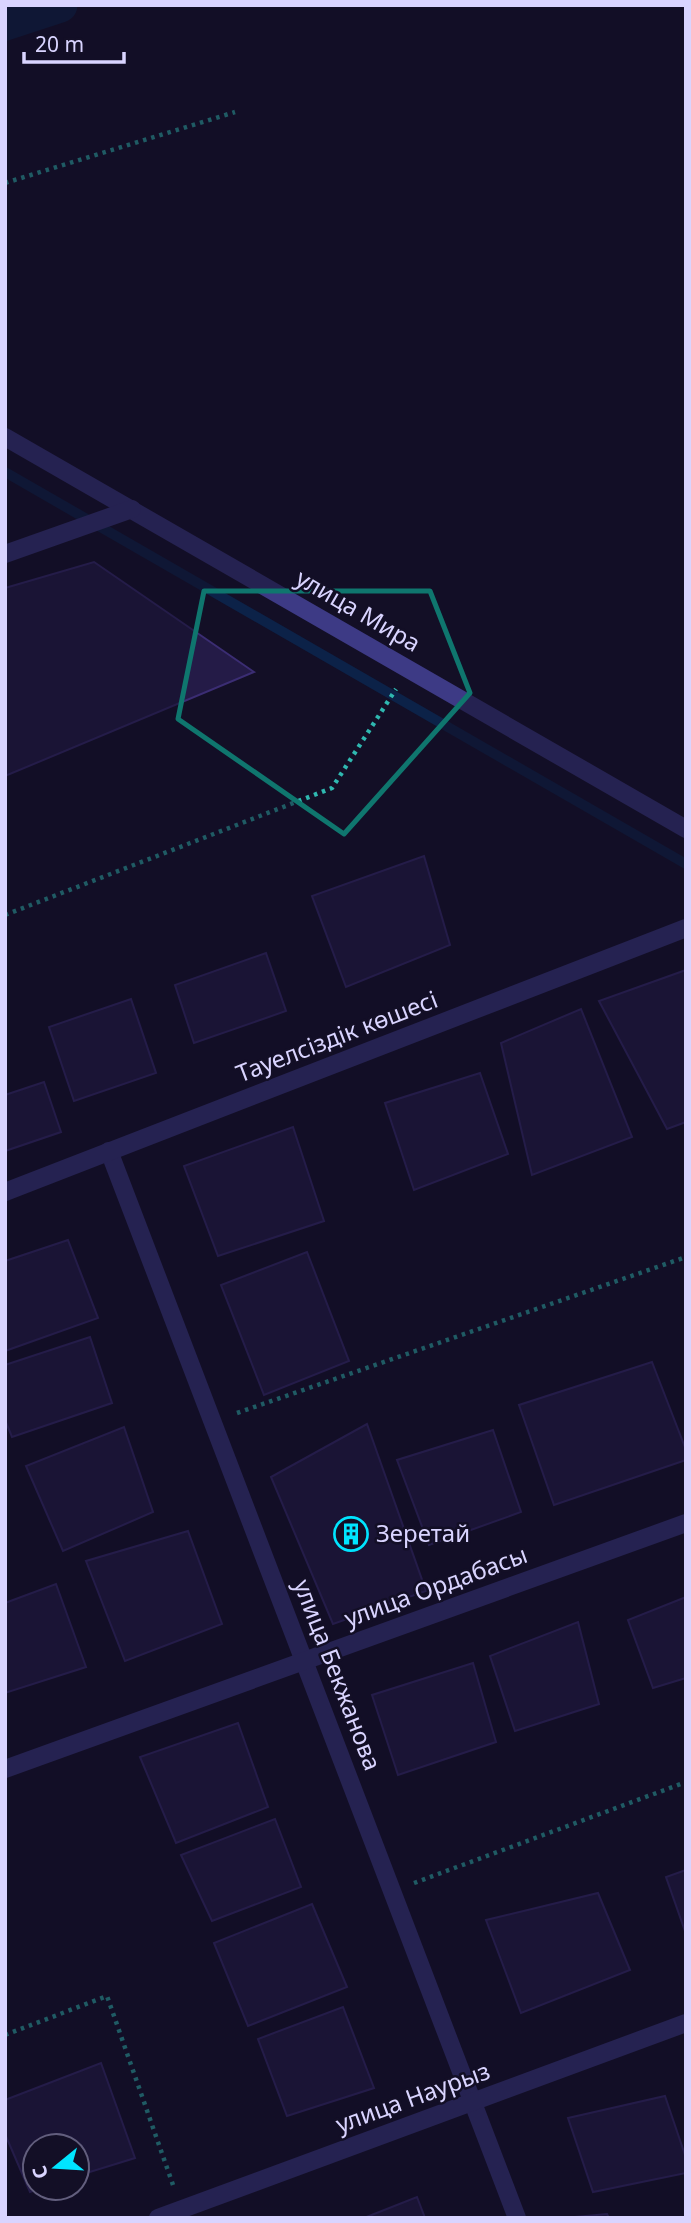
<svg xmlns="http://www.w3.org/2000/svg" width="691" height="2223" font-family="'Noto Sans',sans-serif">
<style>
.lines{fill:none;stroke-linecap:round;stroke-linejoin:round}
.stream{stroke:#0c2248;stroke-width:10}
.canal{stroke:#0c2248;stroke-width:35}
.building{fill:#241b47;stroke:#3b2d73;stroke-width:2}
.path{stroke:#2fb8b0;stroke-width:4.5;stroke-dasharray:3.5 5;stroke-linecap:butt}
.street{stroke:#3d3a85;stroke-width:18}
.marked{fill:none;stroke:#0f766e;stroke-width:5;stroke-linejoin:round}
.labels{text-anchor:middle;stroke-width:5;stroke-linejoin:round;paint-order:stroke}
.street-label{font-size:24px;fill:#d9d4ff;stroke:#130f26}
.poi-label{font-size:24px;fill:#d9d4ff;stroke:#130f26;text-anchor:start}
</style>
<rect width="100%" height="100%" fill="#130f26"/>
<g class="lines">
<!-- stream -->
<path class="stream" d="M5,472L686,864"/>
<!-- canal -->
<path class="canal" d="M5,23L60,5"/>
</g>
<!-- building -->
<g class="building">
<path d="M94,562L254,672L5,776V588Z"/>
<path d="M424,856L450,945L346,987L312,896Z"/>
<path d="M266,953L286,1011L194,1043L175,985Z"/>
<path d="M686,970V1122L667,1129L599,1001Z"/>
<path d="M131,999L156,1073L74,1101L49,1027Z"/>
<path d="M581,1009L632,1137L532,1175L501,1043Z"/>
<path d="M480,1073L508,1154L414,1190L385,1103Z"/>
<path d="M44,1082L61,1132L5,1151V1095Z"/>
<path d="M293,1127L324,1221L218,1256L184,1166Z"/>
<path d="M68,1240L98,1318L5,1351V1261Z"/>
<path d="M307,1252L349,1361L264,1395L221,1285Z"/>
<path d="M90,1337L112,1403L12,1437L5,1420V1365Z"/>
<path d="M652,1362L686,1450V1460L554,1505L519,1405Z"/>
<path d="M367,1424L426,1591L333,1624L271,1477Z"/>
<path d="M124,1427L153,1512L63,1551L26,1466Z"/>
<path d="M493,1430L521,1512L429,1545L397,1460Z"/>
<path d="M188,1531L222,1624L125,1661L86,1561Z"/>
<path d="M56,1584L86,1667L5,1693V1603Z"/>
<path d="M686,1597V1678L653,1688L628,1620Z"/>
<path d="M578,1622L599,1704L515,1731L490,1656Z"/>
<path d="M473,1663L496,1742L398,1775L372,1695Z"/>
<path d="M238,1723L268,1807L176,1843L140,1757Z"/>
<path d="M275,1819L301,1887L212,1921L181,1855Z"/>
<path d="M686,1870V1934L666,1877Z"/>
<path d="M598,1893L630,1970L521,2013L486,1920Z"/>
<path d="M312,1904L347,1987L248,2026L214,1943Z"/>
<path d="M343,2007L374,2088L287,2116L258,2039Z"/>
<path d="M101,2063L135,2158L77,2176V2146H35V2188H41L30,2192L5,2134V2100Z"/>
<path d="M665,2096L686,2158V2173L593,2192L568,2118Z"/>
<path d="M417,2197L425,2218H364Z"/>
<path d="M607,2214L609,2218H564Z"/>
</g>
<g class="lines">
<!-- path -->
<g class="path">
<path d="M5,183L235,112"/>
<path d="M5,915L332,788L396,689"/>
<path d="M237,1413L686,1257"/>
<path d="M414,1883L686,1782"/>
<path d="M5,2035L107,1996L173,2185"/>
</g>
<!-- street -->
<g class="street">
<path d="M5,437L686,829"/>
<path d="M5,554L132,509"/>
<path d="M109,1151L517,2218"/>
<path d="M5,1192L686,928"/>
<path d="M5,1769L686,1523"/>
<path d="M158,2218L686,2023"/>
</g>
</g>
<!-- marked area -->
<path d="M0 0H691V2223H0ZM204,591H430L470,693L344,834L178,719Z" fill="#130f26" fill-opacity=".55" fill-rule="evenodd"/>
<path class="marked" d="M204,591H430L470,693L344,834L178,719Z"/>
<!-- icons -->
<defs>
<g id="building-ring" transform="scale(1.75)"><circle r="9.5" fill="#130f26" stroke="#00e5ff" stroke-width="1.5"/><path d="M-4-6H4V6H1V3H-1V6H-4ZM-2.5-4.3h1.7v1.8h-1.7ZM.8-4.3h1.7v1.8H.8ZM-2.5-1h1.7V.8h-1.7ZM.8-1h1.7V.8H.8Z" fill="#00e5ff"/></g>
</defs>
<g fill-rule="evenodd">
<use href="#building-ring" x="351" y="1534"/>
</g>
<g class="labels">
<!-- street labels -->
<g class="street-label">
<text transform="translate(358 611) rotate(30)" y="8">улица Мира</text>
<text transform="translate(337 1037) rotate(-21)" y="8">Тауелсіздік көшесі</text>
<text transform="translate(436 1587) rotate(-20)" y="8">улица Ордабасы</text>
<text transform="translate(337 1675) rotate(69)" y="8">улица Бекжанова</text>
<text transform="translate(413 2098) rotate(-20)" y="8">улица Наурыз</text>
</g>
<!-- poi labels -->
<g class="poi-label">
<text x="376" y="1542">Зеретай</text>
</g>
</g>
<!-- border -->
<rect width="691" height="2223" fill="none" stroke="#d9d4ff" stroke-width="14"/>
<!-- north arrow -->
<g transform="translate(56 2167) rotate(252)"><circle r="33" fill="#130f26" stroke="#625e7d" stroke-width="2"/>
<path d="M0-5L12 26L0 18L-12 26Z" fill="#00e5ff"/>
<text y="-10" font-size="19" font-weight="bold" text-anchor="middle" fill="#d9d4ff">С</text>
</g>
<!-- scale -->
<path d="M24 52v10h100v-10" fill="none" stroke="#d9d4ff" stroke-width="3.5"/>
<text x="35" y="52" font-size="21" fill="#d9d4ff" stroke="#130f26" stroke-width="5" paint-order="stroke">20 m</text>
</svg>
